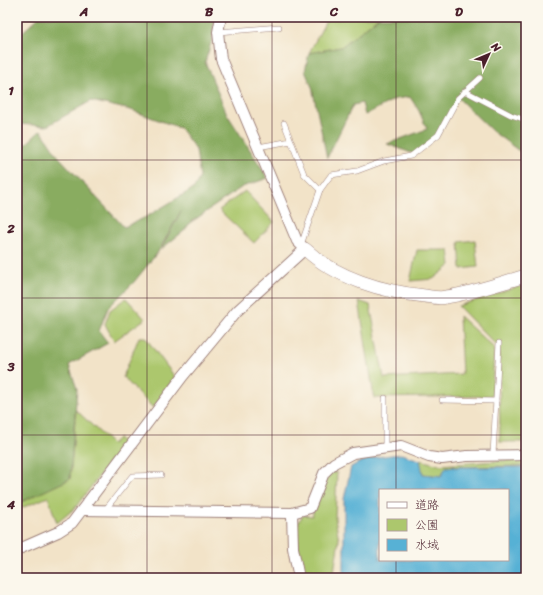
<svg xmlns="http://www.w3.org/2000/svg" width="543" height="595" font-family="Sriracha,'Klee One',sans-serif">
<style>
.green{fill:#acc76d;stroke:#7b734c}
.forest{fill:#89ac60;stroke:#6a6646}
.water{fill:#57b1d5;stroke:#506880;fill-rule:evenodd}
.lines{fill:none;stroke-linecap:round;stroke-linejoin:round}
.service-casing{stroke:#9e817a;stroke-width:6}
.minor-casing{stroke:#9e817a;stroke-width:12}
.tertiary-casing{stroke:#9e817a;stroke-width:14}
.service{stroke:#fff;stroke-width:5}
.minor{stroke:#fff;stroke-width:10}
.tertiary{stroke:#fff;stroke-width:13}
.grid{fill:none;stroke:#4a1f2b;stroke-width:1;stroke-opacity:0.55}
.neatline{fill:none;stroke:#4a1f2b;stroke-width:1.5}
.grid-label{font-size:13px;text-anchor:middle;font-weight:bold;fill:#4a1f2b}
</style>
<rect width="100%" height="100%" fill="#fbf7ec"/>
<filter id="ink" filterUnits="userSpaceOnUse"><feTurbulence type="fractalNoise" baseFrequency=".025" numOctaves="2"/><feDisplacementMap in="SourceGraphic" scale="8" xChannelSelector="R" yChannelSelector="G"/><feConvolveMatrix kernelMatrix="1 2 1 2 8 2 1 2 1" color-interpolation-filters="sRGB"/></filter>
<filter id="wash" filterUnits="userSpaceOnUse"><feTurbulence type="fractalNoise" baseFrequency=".012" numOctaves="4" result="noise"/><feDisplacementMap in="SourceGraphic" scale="16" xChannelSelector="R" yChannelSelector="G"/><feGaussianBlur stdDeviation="0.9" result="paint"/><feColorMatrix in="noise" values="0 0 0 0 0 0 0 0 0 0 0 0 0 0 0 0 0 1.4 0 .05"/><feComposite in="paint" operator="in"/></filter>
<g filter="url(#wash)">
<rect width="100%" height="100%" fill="#f2e3c8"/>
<!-- green -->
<g class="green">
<path d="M328,17H379L341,47L309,53Z"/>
<path d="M245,191L274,222L254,243L219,210Z"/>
<path d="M475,240L478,267L461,269L459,242Z"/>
<path d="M417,250H449L451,265L433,279L410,281Z"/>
<path d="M526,284V442H500L499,348L458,306Z"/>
<path d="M126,298L145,319L114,341L105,324L110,310Z"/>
<path d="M359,301L370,305L384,378L462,374L459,316L494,348L492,396L374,398Z"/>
<path d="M139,337H145L175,377L153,408L123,377Z"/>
<path d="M76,410L112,444L118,438L124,443L75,508L57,523L48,497L17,510V501L70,479Z"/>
<path d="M526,459V466L446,467L441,476L422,474L420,460L440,465Z"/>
<path d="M330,471L337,473L335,518L339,540L333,578H302L296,526L303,515L312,516L317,498Z"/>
</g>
<!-- forest -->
<g class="forest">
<path d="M39,17H214L213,37L205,62L227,114L268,178L242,187L190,223L184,231L161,249L181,211L158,252L134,282L108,308L99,331L108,343L69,365L77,389L70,479L17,504V150L23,147L41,130L58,156L124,227L146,217L194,188L200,177L196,150L180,128L131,110L91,101L47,126L17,124V37Z"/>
<path d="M379,17H513L526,24V156L492,131L458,98L438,135L414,154L387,144L427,129L419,111L410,97L395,99L365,115L362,103L353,105L327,158L312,87L305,71L309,53L341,47Z"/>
</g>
<!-- water -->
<path class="water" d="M401,454L420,460L423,474L441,476L446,467H526V578H344V499L351,467C367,457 383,456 401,454ZM380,490H508V560H380Z"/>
</g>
<g filter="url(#ink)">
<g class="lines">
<!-- service casing -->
<g class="service-casing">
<g id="service">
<path d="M218,32L279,27"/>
<path d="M465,91L511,115L526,120"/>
<path d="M284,123L291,141"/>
<path d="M258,147L291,141L304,174L320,190"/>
<path d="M301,245L320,190L331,175L357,171L384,161L411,156L438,135L458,98L480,78"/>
<path d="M442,400L496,401"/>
<path d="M385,448V398"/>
<path d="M493,455L499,343"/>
<path d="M105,510L132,476L161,475"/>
</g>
</g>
<!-- minor casing -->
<g class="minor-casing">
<g id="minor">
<path d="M82,510L292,513L310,508L324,473L334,463L353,453L401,446L429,457L442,459L467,456L526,455"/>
<path d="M292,513L293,548L299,578"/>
<path d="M17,550L58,532L72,523L183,376L237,311L305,249L297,241L221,59L218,32L221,17"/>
</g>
</g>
<!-- tertiary casing -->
<g class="tertiary-casing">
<path id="tertiary" d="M305,249C336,278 383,292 425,296C432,297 440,299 446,297C473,293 500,283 526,276"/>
</g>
<!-- service -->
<use href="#service" class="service"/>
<!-- minor -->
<use href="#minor" class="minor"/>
<!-- tertiary -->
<use href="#tertiary" class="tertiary"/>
</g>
</g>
<!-- grid -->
<path class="grid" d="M147,17V578M272,17V578M396,17V490M17,160H526M17,298H526M17,435H526M396,560V578"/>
<!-- margin -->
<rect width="543" height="595" fill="none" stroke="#fbf7ec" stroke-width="44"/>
<!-- legend -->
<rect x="379" y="489" width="130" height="72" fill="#fbf7ec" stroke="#b4a19f"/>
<rect x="387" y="502" width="20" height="6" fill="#ffffff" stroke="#b4a19f"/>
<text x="415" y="509" font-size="12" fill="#4a1f2b">道路</text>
<rect x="387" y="519" width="20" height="12" fill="#acc76d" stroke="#b4a19f"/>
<text x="415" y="529" font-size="12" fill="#4a1f2b">公園</text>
<rect x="387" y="539" width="20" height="12" fill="#57b1d5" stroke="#b4a19f"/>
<text x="415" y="549" font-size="12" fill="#4a1f2b">水域</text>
<!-- north arrow -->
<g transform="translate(489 54) rotate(46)" stroke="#fbf7ec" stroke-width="3" paint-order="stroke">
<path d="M0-3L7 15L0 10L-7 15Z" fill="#4a1f2b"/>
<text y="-6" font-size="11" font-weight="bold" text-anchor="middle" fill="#4a1f2b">N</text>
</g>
<rect x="22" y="22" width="499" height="551" class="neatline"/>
<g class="grid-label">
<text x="84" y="16">A</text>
<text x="209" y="16">B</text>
<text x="334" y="16">C</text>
<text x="459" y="16">D</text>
<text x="11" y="95">1</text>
<text x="11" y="233">2</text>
<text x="11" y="371">3</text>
<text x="11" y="509">4</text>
</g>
</svg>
